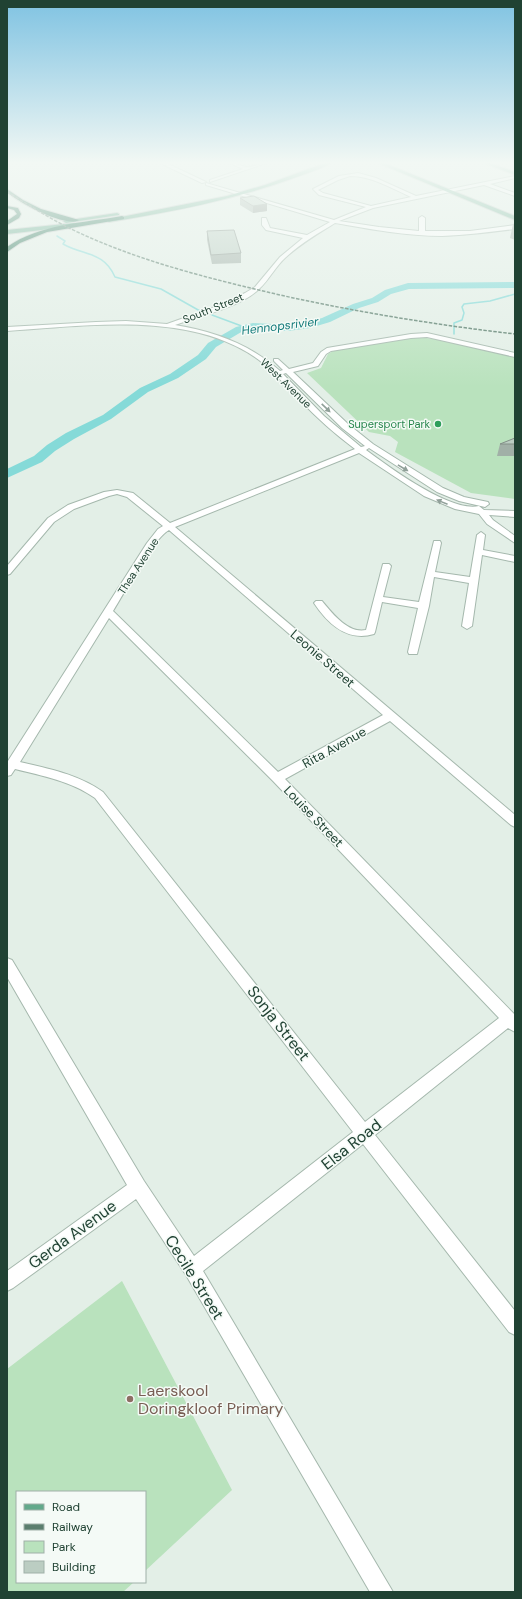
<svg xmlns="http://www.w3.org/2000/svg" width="522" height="1599" font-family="'DM Sans',sans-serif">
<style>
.green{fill:#b9e2bd}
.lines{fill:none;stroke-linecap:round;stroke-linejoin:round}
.stream{stroke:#85dad8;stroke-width:1.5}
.river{fill:#85dad8;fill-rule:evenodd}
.minor-casing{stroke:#a5b8ad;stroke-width:2}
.major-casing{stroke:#c1cac6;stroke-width:2}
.highway-casing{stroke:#c1cac6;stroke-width:2}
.minor{fill:#fff;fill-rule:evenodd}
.major{fill:#62a98b;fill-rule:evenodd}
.highway{fill:#287256;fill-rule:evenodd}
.rail{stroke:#5b7e6e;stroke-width:1.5;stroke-dasharray:3.5 1.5;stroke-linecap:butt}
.wall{fill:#a1b0a7}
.shaded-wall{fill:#839088}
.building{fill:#bbcdc2;stroke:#839088}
.oneway{fill:#90a099}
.leisure-dot{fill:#2e9e5b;stroke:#f4faf6;stroke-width:1.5}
.education-dot{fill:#8d6e63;stroke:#f4faf6;stroke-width:1.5}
.labels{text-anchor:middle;stroke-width:3;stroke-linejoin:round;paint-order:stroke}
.far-street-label{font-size:11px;fill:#204233;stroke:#f4faf6}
.far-leisure-label{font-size:11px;fill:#27864d;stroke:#f4faf6;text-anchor:end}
.far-water-label{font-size:12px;font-style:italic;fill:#127a7a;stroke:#f4faf6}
.street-label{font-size:13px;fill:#204233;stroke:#f4faf6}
.near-street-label{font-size:16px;fill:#204233;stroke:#f4faf6}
.near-education-label{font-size:16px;fill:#785e54;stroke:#f4faf6;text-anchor:start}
</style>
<rect width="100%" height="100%" fill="#e3efe7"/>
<!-- green -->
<g class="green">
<path d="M418,337L448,341L451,338L515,354V499L471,493L395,452L398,442L390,436L369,432L307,373L321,368L328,354L333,351Z"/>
<path d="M122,1281L232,1490L145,1571V1492H17V1582H134L123,1592H7V1369Z"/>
</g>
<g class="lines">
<!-- stream -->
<g class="stream">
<path d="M57,236L65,241L63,244C84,256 104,251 115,277L161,289L200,311"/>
<path d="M212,315L247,328"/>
<path d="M454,334V323L462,320L464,313L462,307L464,304L490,301L515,294"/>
</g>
<!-- river -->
<path class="river" d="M515,282V288L409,289L391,294L378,302L359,308L330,322L310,328L288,331L253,329L243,331L216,347L206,359L178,378L148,392L111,419L74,439L55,451L42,462L7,478V469L34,456L47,445L66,433L103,415L140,388L170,374L198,355L208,343L236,327L253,323L288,325L305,323L322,318L353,304L372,298L385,290L408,283Z"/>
<!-- minor casing -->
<g class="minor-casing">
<g id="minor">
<path d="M160,163H166L206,182L202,183Z"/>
<path d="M230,163C236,163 240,166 246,167C252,168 260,163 266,163L210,182V180L243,169Z"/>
<path d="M358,173L376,178L416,196L515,176V178L490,184L515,193V196L484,185L373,208L339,221L379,227L419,231V218L422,216L425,218V231H470L515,225V229C491,232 466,235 442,236C406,236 370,229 335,223C317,234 300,244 285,258C275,267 269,280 259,289C241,307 200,316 175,325C214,331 251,345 280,371L283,370L274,361V359H278L289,369L313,363L321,352L327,348L411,334L427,333L515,353V357L427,337L411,338L331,351L326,354L318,366L293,372L348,424L373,444L443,488L464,497L488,502L489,504L485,507L459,501L437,492L369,448L366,450C389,467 451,513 479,506L484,510L515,511V517L489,515L493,520L515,536V543L487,524L479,514L455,509L424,496L359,453L175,527L515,815V827L511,825L390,721L285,779L515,1015V1032L508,1028L375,1135L515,1311V1335L509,1332L363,1144L203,1271L393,1592H370L186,1275L136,1199L13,1288L7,1291V1271L127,1185L7,977V958L12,960L144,1181L194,1256L353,1132L95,798C71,781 43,776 15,769L11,775L7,776L8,761L147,543L158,529L163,526L127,497L117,494L109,496L74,509L54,522L10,574L7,575V566L48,518L68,505L104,492L117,490L133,493L170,523L355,449C335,434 317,418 300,400C287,387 274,372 259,360C191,310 85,326 7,331V327L96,322L126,321L167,324L223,304L245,293L255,287L280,257L303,238L266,230L262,225V218H266L270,228L307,235L330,222L206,185V183L334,220L366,207L319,195L313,189L339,176ZM350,176C372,176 391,188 411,197L371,206L323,193L318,190L338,180ZM286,373L342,428L365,446L361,447L324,416L283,374ZM169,530L383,715L278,772L113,611C125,592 152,540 169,530ZM109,618L273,781L499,1018L365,1122L103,792C78,774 49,769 20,762Z"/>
<path d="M481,532L485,535L483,550L515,556V562L482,555L472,626L467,629L462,626L469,583L434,577L429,606L417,654H409L408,652L418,608L382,602L375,632L374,634C347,642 328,624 314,603L316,601H322C332,613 348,634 366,630L383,564H389L391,566L383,597L419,602L434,541H440L441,543L435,572L470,577L477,535Z"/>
</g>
</g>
<!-- major casing -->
<g class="major-casing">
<g id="major">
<path d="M325,163H331C320,170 304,174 291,179C232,200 171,212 109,222L106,220L227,196L265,185Z"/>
<path d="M378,163H384L515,216V220Z"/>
<path d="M484,163H490L515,172V175Z"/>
<path d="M117,213L119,214V215L66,223L63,221Z"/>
<path d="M74,223L77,225L76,226L7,234V230Z"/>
</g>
</g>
<!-- highway casing -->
<g class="highway-casing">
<g id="highway">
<path d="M7,189L23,200L41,209L79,220C65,228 18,202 7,192Z"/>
<path d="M7,206L18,208L21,214L19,218L7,225V221L17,214L14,210L7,208Z"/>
<path d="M122,216L124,217V219L47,232L20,243L7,252V247C40,224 83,223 122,216Z"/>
</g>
</g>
<!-- minor -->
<use href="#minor" class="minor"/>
<!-- major -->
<use href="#major" class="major"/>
<!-- highway -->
<use href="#highway" class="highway"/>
<!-- rail -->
<path class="rail" d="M7,192C27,204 46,216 67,227C134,260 207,278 280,295C357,312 436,325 515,334"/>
</g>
<!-- wall -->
<g class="wall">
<path d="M240,198L267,204V211L253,213L240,205Z"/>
<path d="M515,223V240L510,238L513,224Z"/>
<path d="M207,231L241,253V263L212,264L207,240Z"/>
<path d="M515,438V456H497L500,444Z"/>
</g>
<!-- shaded-wall -->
<path class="shaded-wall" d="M267,204V211L253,213V206Z"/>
<!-- building -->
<g class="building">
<path d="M254,196L267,204L253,206L240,198Z"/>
<path d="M234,230L241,253L211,255L207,231Z"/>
<path d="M515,438V444H500Z"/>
</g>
<!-- one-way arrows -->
<defs><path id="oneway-solid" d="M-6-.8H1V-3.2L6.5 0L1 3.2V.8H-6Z"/></defs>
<g class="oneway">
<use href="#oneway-solid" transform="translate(326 408) rotate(44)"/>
<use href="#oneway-solid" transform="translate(403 468) rotate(31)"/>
<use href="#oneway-solid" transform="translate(442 502) rotate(-158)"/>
</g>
<!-- sky -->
<linearGradient id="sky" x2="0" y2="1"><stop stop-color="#80c3e2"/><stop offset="0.42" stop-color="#f2f8f4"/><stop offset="1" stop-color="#f2f8f4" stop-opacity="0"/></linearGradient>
<rect width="522" height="387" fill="url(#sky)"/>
<!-- markers -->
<circle class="leisure-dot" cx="438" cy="424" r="4"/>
<circle class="education-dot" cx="130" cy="1399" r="4"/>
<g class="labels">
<!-- far-street labels -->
<g class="far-street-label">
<text transform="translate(213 308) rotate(-22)" y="4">South Street</text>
<text transform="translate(286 383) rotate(44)" y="4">West Avenue</text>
<text transform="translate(138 566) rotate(-57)" y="4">Thea Avenue</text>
</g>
<!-- far-leisure labels -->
<g class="far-leisure-label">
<text x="430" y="428">Supersport Park</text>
</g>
<!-- far-water labels -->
<g class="far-water-label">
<text transform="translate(280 326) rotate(-7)" y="4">Hennopsrivier</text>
</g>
<!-- street labels -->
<g class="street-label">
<text transform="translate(323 658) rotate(41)" y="5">Leonie Street</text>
<text transform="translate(334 747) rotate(-29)" y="5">Rita Avenue</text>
<text transform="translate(314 816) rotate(46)" y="5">Louise Street</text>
</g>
<!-- near-street labels -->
<g class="near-street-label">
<text transform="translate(279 1023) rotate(52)" y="6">Sonja Street</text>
<text transform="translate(351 1144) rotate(-38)" y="6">Elsa Road</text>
<text transform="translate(72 1234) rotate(-36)" y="6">Gerda Avenue</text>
<text transform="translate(195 1277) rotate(58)" y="6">Cecile Street</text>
</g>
<!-- near-education labels -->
<g class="near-education-label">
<text x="138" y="1396">Laerskool<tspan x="138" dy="18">Doringkloof Primary</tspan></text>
</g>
</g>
<!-- border -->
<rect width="522" height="1599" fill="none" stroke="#204233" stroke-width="16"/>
<!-- legend -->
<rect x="16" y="1491" width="130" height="92" fill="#f4faf6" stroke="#9fb0a8"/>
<rect x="24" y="1504" width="20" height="6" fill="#62a98b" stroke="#9fb0a8"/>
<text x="52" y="1511" font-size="12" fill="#204233">Road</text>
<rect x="24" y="1524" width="20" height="6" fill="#5b7e6e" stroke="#9fb0a8"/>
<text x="52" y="1531" font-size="12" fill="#204233">Railway</text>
<rect x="24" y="1541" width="20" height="12" fill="#b9e2bd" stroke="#9fb0a8"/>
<text x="52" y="1551" font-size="12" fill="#204233">Park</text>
<rect x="24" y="1561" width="20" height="12" fill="#bbcdc2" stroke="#9fb0a8"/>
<text x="52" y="1571" font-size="12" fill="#204233">Building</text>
</svg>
